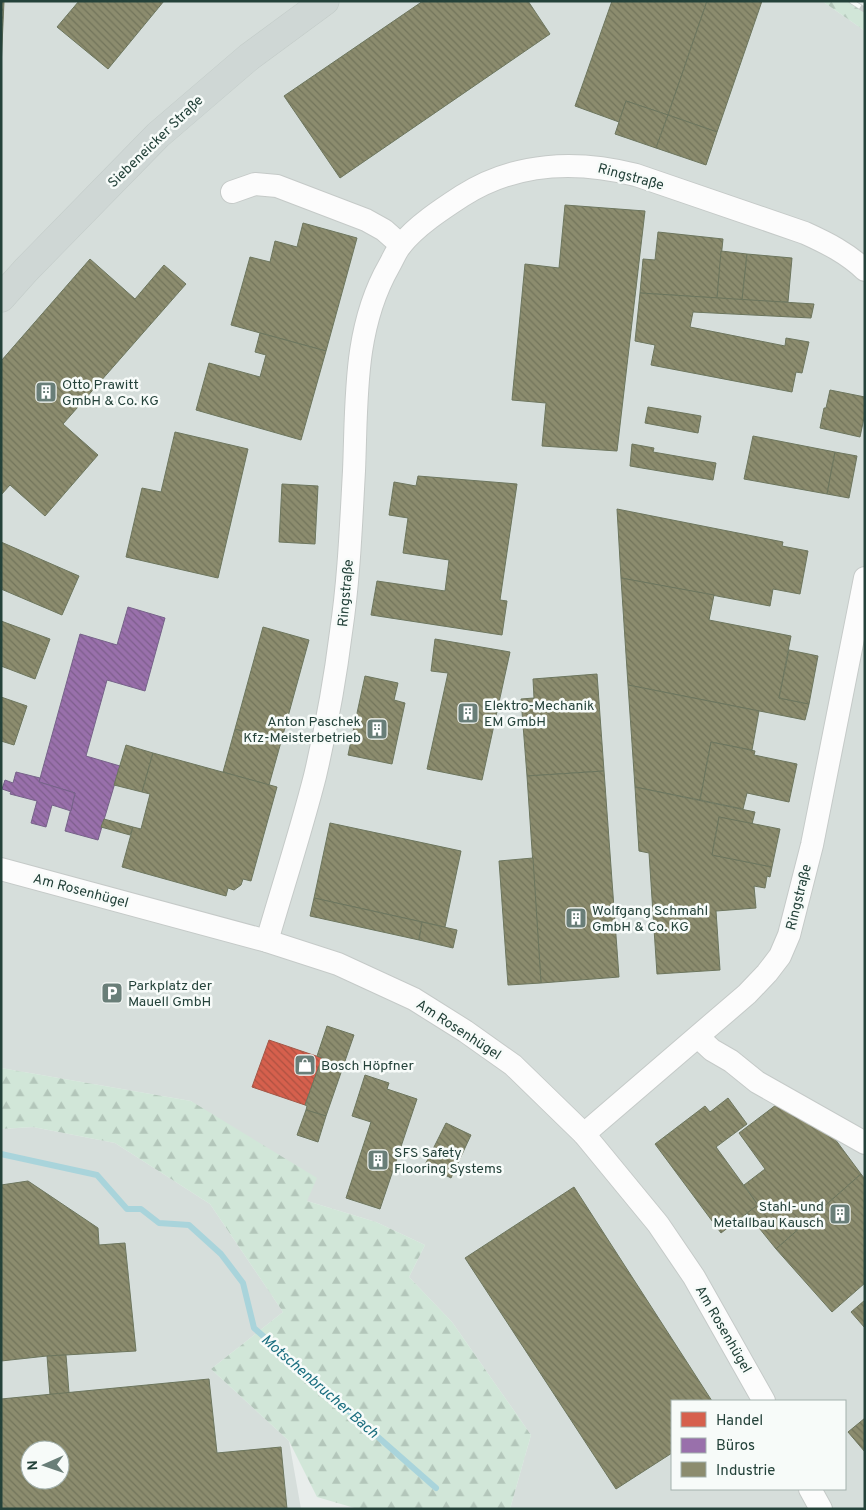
<svg xmlns="http://www.w3.org/2000/svg" width="866" height="1510" font-family="Overpass,sans-serif">
<style>
.built{fill:#d6dedb;fill-rule:evenodd}
.forest{fill:url(#forest-firs)}
.shops{fill:url(#shops-back-hatch);stroke:#a15747}
.offices{fill:url(#offices-back-hatch);stroke:#766289}
.industry{fill:url(#industry-back-hatch);stroke:#6d765e;fill-rule:evenodd}
.lines{fill:none;stroke-linecap:round;stroke-linejoin:round}
.stream{stroke:#a9d4db;stroke-width:6}
.minor-casing{stroke:#c5cac8;stroke-width:24}
.major-casing{stroke:#c3ccc9;stroke-width:29}
.minor{stroke:#fcfcfc;stroke-width:22}
.major{stroke:#cfd7d5;stroke-width:28}
.rail-casing{stroke:#c9cdcc;stroke-width:5.5}
.rail{stroke:#f7fbf9;stroke-width:4;stroke-dasharray:11;stroke-linecap:butt}
.labels{text-anchor:middle;stroke-width:5;stroke-linejoin:round;paint-order:stroke}
.street-label{font-size:14px;fill:#24423a;stroke:#f7fbf9}
.poi-label{font-size:14px;fill:#24423a;stroke:#f7fbf9;text-anchor:start}
.water-label{font-size:15px;font-style:italic;fill:#1c6f80;stroke:#f7fbf9}
</style>
<defs>
<pattern id="forest-firs" width="22" height="20" patternUnits="userSpaceOnUse" patternTransform="scale(1.25)"><rect width="22" height="20" fill="#d1e6d8"/><path d="M5 1l3.5 6h-7zM16 11l3.5 6h-7z" fill="#b3c6ba"/></pattern>
<pattern id="shops-back-hatch" width="6" height="6" patternUnits="userSpaceOnUse" patternTransform="scale(1.25)"><rect width="6" height="6" fill="#d6604d"/><path d="M-1 5l2 2M0 0l6 6M5-1l2 2" fill="none" stroke="#ad5141"/></pattern>
<pattern id="offices-back-hatch" width="6" height="6" patternUnits="userSpaceOnUse" patternTransform="scale(1.25)"><rect width="6" height="6" fill="#9970ab"/><path d="M-1 5l2 2M0 0l6 6M5-1l2 2" fill="none" stroke="#7d5e8c"/></pattern>
<pattern id="industry-back-hatch" width="6" height="6" patternUnits="userSpaceOnUse" patternTransform="scale(1.25)"><rect width="6" height="6" fill="#8c8c6e"/><path d="M-1 5l2 2M0 0l6 6M5-1l2 2" fill="none" stroke="#72745b"/></pattern>
</defs>
<rect width="100%" height="100%" fill="#e8edeb"/>
<!-- built -->
<g class="built">
<path d="M1,1H822L865,31V1509H510L531,1435L452,1322L409,1277L425,1245L376,1222L307,1201L191,1101L1,1068ZM672,1401H845V1489H672Z"/>
<path d="M33,1127L115,1143L210,1204L283,1312L211,1369L289,1441L301,1509H1V1129ZM30,1450H60V1480H30Z"/>
</g>
<!-- forest -->
<g class="forest">
<path d="M822,1H848L865,12V31Z"/>
<path d="M1,1068L191,1101L317,1178L307,1201L376,1222L425,1245L409,1277L452,1322L531,1435L510,1509H358L317,1497L289,1441L211,1369L283,1312L210,1204L115,1143L33,1127L1,1129Z"/>
</g>
<!-- shops -->
<path class="shops" d="M269,1040L322,1058L305,1105L252,1087Z"/>
<!-- offices -->
<g class="offices">
<path d="M128,607L165,618L145,691L107,680L86,756L120,766L98,840L65,831L75,793L39,782L80,634L117,645Z"/>
<path d="M16,772L40,778L39,782L75,793L71,811L52,805L46,827L31,823L37,801L10,794L11,792L2,789L5,780L13,783Z"/>
</g>
<!-- industry -->
<g class="industry">
<path d="M1,1H4L1,68Z"/>
<path d="M79,1H164L108,69L57,27Z"/>
<path d="M423,1H528L550,34L340,178L284,96Z"/>
<path d="M612,1H707L668,115L626,101L619,122L575,106Z"/>
<path d="M707,1H762L717,132L668,115Z"/>
<path d="M626,101L668,115L656,148L615,134Z"/>
<path d="M668,115L717,132L706,165L656,148Z"/>
<path d="M565,205L645,211L617,451L542,446L546,403L512,400L525,264L559,268Z"/>
<path d="M303,223L357,238L326,351L231,325L250,257L270,262L275,241L297,247Z"/>
<path d="M658,232L723,239L717,298L640,293L643,259L655,260Z"/>
<path d="M721,251L747,254L742,300L717,298Z"/>
<path d="M747,254L792,258L788,302L742,300Z"/>
<path d="M90,259L135,299L164,265L186,284L63,424L98,455L45,516L10,485L1,495V361Z"/>
<path d="M640,293L814,304L811,318L693,312L690,327L785,346L786,338L809,342L802,373L796,372L792,392L651,365L655,345L635,341Z"/>
<path d="M260,333L326,351L301,440L196,410L209,363L260,377L266,355L255,352Z"/>
<path d="M830,390L865,397V413L860,437L820,428L824,408H826Z"/>
<path d="M648,407L701,416L698,433L645,423Z"/>
<path d="M175,432L248,449L218,578L126,557L142,488L161,492Z"/>
<path d="M753,436L835,452L827,494L744,479Z"/>
<path d="M632,444L654,448L653,452L716,463L713,480L630,466Z"/>
<path d="M835,452L857,456L849,498L827,494Z"/>
<path d="M418,476L517,484L500,600L507,601L502,635L371,615L377,581L445,591L449,560L403,553L408,518L389,515L394,482L416,486Z"/>
<path d="M282,484L318,486L315,544L279,542Z"/>
<path d="M617,509L783,542L782,546L808,551L800,594L773,589L770,606L621,578Z"/>
<path d="M1,542L79,576L62,615L1,589Z"/>
<path d="M621,578L714,595L709,620L791,636L779,698L809,704L805,720L628,685Z"/>
<path d="M1,621L50,639L35,679L1,666Z"/>
<path d="M263,627L309,640L281,742L235,729Z"/>
<path d="M435,639L510,652L482,780L427,769L448,673L431,671Z"/>
<path d="M789,650L818,656L809,704L779,698Z"/>
<path d="M597,674L604,771L527,776L521,699L534,698L533,679Z"/>
<path d="M365,676L398,683L394,700L405,703L392,764L348,755Z"/>
<path d="M628,685L759,711L752,750L711,742L700,800L635,787Z"/>
<path d="M1,697L27,706L14,745L1,741Z"/>
<path d="M235,729L281,742L269,785L223,772Z"/>
<path d="M711,742L755,751L754,755L797,764L789,802L747,793L743,809L700,800Z"/>
<path d="M126,745L153,753L142,792L114,785Z"/>
<path d="M153,753L277,787L251,881L243,879L241,885L234,890L228,888L226,896L122,867L133,827L141,829L150,794L142,792Z"/>
<path d="M604,771L619,977L541,983L527,776Z"/>
<path d="M635,787L755,812L752,824L719,817L712,855L772,867L770,877L767,876L765,888L754,886L756,908L716,911L720,970L657,974L649,853L639,851Z"/>
<path d="M719,817L780,829L772,867L712,855Z"/>
<path d="M104,819L133,827L130,835L101,827Z"/>
<path d="M330,823L461,851L445,927L314,898Z"/>
<path d="M533,858L541,983L508,985L499,861Z"/>
<path d="M314,898L422,922L419,940L310,916Z"/>
<path d="M422,922L457,930L453,948L419,940Z"/>
<path d="M327,1026L354,1035L326,1116L306,1110L307,1106L305,1105L322,1058L317,1056Z"/>
<path d="M365,1075L389,1083L387,1089L417,1099L380,1209L346,1198L371,1122L352,1116Z"/>
<path d="M728,1098L747,1124L716,1147L758,1205L721,1233L655,1144L705,1106L710,1112Z"/>
<path d="M776,1105L832,1135L861,1174L776,1249L747,1213L758,1205L744,1185L765,1169L739,1133Z"/>
<path d="M306,1110L326,1116L318,1142L297,1135Z"/>
<path d="M446,1123L471,1135L451,1178L425,1165Z"/>
<path d="M861,1174L865,1179V1283L832,1312L776,1249Z"/>
<path d="M28,1181L98,1228L99,1245L125,1243L136,1351L47,1356L1,1361V1185Z"/>
<path d="M574,1187L712,1401H672V1453L616,1489L465,1258Z"/>
<path d="M865,1300V1328L851,1312Z"/>
<path d="M66,1355L69,1393L50,1395L47,1356Z"/>
<path d="M209,1379L217,1453L281,1447L287,1509H1V1399ZM30,1450H60V1480H30Z"/>
<path d="M865,1418V1452L848,1432Z"/>
</g>
<g class="lines">
<!-- stream -->
<path class="stream" d="M1,1154L97,1175L127,1209H141L159,1223L189,1225L221,1254L243,1283L254,1328L436,1488"/>
<!-- minor casing -->
<g class="minor-casing">
<g id="minor">
<path d="M232,192L255,184L277,186L366,220L384,230L401,245"/>
<path d="M1,869L267,941L338,964L414,999L465,1031L513,1065L584,1134L658,1224L694,1277L764,1401"/>
<path d="M267,941C283,886 301,831 315,776C326,729 335,680 341,632C349,579 351,524 354,471C357,401 353,329 389,266C393,259 396,251 401,245C416,226 442,209 462,196C515,162 577,160 636,175L805,233C827,243 847,253 865,270"/>
<path d="M698,1037L712,1050L731,1061L757,1082L865,1143"/>
<path d="M584,1134L747,994L767,973L780,956L789,935L812,845L865,578"/>
<path d="M810,1489L821,1509"/>
</g>
</g>
<!-- major casing -->
<g class="major-casing">
<path id="major" d="M1,298L26,270L158,135L249,57L325,1"/>
</g>
<!-- minor -->
<use href="#minor" class="minor"/>
<!-- major -->
<use href="#major" class="major"/>
<!-- rail casing -->
<g class="rail-casing">
<path id="rail" d="M851,1L865,10"/>
</g>
<!-- rail -->
<use href="#rail" class="rail"/>
</g>
<!-- icons -->
<defs>
<g id="building-square" transform="scale(1.125)"><rect x="-9" y="-9" width="18" height="18" rx="4" fill="#697e78" stroke="#f7fbf9"/><path d="M-4-6H4V6H1V3H-1V6H-4ZM-2.5-4.3h1.7v1.8h-1.7ZM.8-4.3h1.7v1.8H.8ZM-2.5-1h1.7V.8h-1.7ZM.8-1h1.7V.8H.8Z" fill="#fff"/></g>
<g id="parking-square" transform="scale(1.125)"><rect x="-9" y="-9" width="18" height="18" rx="4" fill="#697e78" stroke="#f7fbf9"/><path d="M-3.5-5.5H1a3.5 3.5 0 0 1 0 7H-1V5.5H-3.5ZM-1-3.4V-.6H.8a1.4 1.4 0 0 0 0-2.8Z" fill="#fff"/></g>
<g id="shop-square" transform="scale(1.125)"><rect x="-9" y="-9" width="18" height="18" rx="4" fill="#697e78" stroke="#f7fbf9"/><path d="M-5-2.5h2.3a2.7 3.5 0 0 1 5.4 0H5L5.5 6h-11ZM-1.5-2.5h3a1.5 2.3 0 0 0-3 0Z" fill="#fff"/></g>
</defs>
<g fill-rule="evenodd">
<use href="#building-square" x="46" y="392"/>
<use href="#building-square" x="468" y="713"/>
<use href="#building-square" x="377" y="729"/>
<use href="#building-square" x="576" y="918"/>
<use href="#parking-square" x="112" y="993"/>
<use href="#shop-square" x="305" y="1065"/>
<use href="#building-square" x="378" y="1160"/>
<use href="#building-square" x="840" y="1214"/>
</g>
<g class="labels">
<!-- street labels -->
<g class="street-label">
<text transform="translate(155 141) rotate(-44)" y="5">Siebeneicker Straße</text>
<text transform="translate(631 176) rotate(15)" y="5">Ringstraße</text>
<text transform="translate(345 593) rotate(-85)" y="5">Ringstraße</text>
<text transform="translate(81 890) rotate(15)" y="5">Am Rosenhügel</text>
<text transform="translate(798 897) rotate(-76)" y="5">Ringstraße</text>
<text transform="translate(459 1029) rotate(33)" y="5">Am Rosenhügel</text>
<text transform="translate(724 1329) rotate(60)" y="5">Am Rosenhügel</text>
</g>
<!-- poi labels -->
<g class="poi-label">
<text x="62" y="389">Otto Prawitt<tspan x="62" dy="16">GmbH &amp; Co. KG</tspan></text>
<text x="484" y="710">Elektro-Mechanik<tspan x="484" dy="16">EM GmbH</tspan></text>
<text x="361" y="726" text-anchor="end">Anton Paschek<tspan x="361" dy="16">Kfz-Meisterbetrieb</tspan></text>
<text x="592" y="915">Wolfgang Schmahl<tspan x="592" dy="16">GmbH &amp; Co. KG</tspan></text>
<text x="128" y="990">Parkplatz der<tspan x="128" dy="16">Mauell GmbH</tspan></text>
<text x="321" y="1070">Bosch Höpfner</text>
<text x="394" y="1157">SFS Safety<tspan x="394" dy="16">Flooring Systems</tspan></text>
<text x="824" y="1211" text-anchor="end">Stahl- und<tspan x="824" dy="16">Metallbau Kausch</tspan></text>
</g>
<!-- water labels -->
<g class="water-label">
<text transform="translate(320 1386) rotate(41)" y="5">Motschenbrucher Bach</text>
</g>
</g>
<!-- border -->
<rect width="866" height="1510" fill="none" stroke="#24423a" stroke-width="5"/>
<!-- legend -->
<rect x="671" y="1400" width="175" height="90" fill="#f7fbf9" stroke="#a3b1ad"/>
<rect x="681" y="1412" width="25" height="15" fill="#d6604d" stroke="#a3b1ad"/>
<text x="716" y="1425" font-size="15" fill="#24423a">Handel</text>
<rect x="681" y="1438" width="25" height="15" fill="#9970ab" stroke="#a3b1ad"/>
<text x="716" y="1450" font-size="15" fill="#24423a">Büros</text>
<rect x="681" y="1462" width="25" height="15" fill="#8c8c6e" stroke="#a3b1ad"/>
<text x="716" y="1475" font-size="15" fill="#24423a">Industrie</text>
<!-- north arrow -->
<g transform="translate(45 1465) rotate(268)"><circle r="24" fill="#f7fbf9" stroke="#a3b1ad"/>
<path d="M0-4L9 19L0 12L-9 19Z" fill="#697e78"/>
<text y="-8" font-size="14" font-weight="bold" text-anchor="middle" fill="#24423a">N</text>
</g>
</svg>
